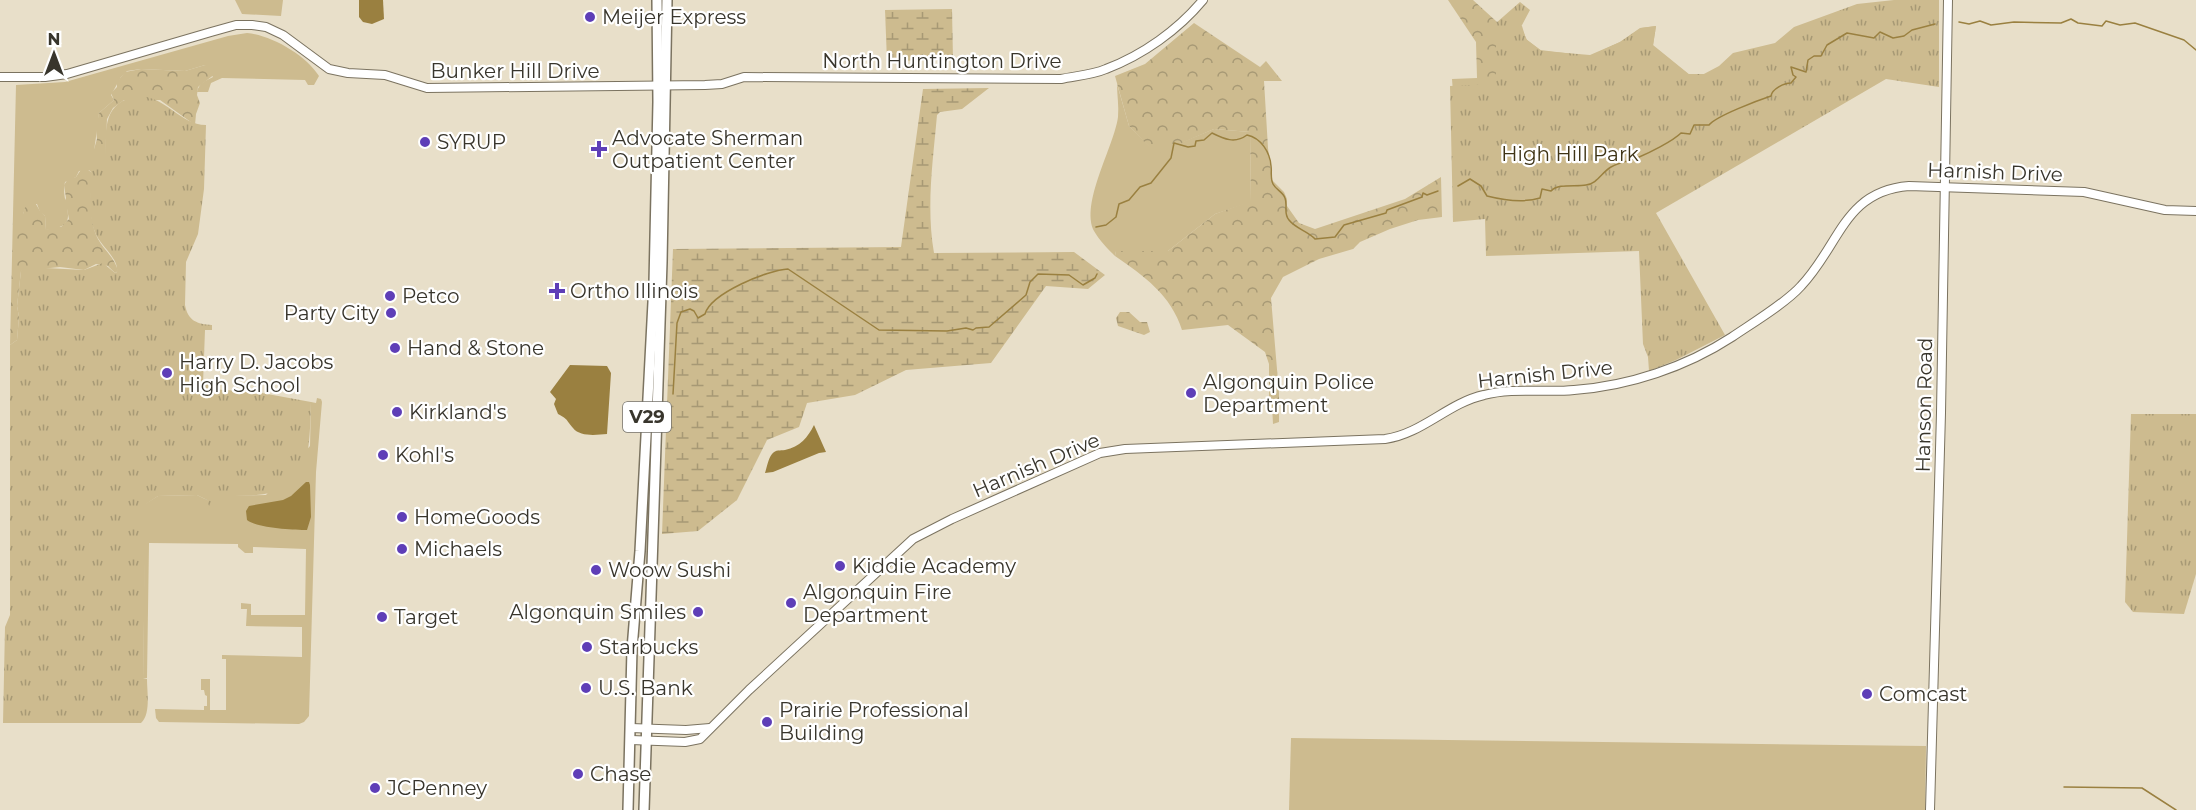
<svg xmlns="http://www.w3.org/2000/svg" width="2196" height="810" font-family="Montserrat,sans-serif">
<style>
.green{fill:#cdbb8f}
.forest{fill:url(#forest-crowns)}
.wetland{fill:url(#wetland-marsh)}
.park{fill:url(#park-tufts)}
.water{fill:#9a8040}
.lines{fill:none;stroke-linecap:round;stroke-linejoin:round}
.stream{stroke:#9a8040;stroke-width:1.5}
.tertiary-casing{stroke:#7b7360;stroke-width:10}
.primary-casing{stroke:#7b7360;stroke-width:12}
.tertiary{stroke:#fff;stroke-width:8}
.primary{stroke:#fff;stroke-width:9}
.poi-dot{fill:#5e3eb7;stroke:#fff;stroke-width:2}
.labels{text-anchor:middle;stroke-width:4.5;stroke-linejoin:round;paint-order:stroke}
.shield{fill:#fff;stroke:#74726b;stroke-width:1.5}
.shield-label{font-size:18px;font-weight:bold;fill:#38352c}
.poi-label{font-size:20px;fill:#38352c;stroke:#fff;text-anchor:start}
.street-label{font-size:20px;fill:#38352c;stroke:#fff}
.park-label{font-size:20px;fill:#3f3416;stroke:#fff}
</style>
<defs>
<pattern id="forest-crowns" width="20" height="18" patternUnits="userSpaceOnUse" patternTransform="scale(1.5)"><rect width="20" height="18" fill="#cdbb8f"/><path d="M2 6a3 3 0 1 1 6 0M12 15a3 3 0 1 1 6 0" fill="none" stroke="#a79975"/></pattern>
<pattern id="wetland-marsh" width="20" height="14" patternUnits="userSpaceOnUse" patternTransform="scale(1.5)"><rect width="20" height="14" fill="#cdbb8f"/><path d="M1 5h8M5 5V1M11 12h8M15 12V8" fill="none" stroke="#a79975"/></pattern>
<pattern id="park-tufts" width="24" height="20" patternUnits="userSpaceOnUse" patternTransform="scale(1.5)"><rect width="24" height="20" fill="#cdbb8f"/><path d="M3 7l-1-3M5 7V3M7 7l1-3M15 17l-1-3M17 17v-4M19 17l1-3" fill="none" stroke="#a79975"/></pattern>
</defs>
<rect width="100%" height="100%" fill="#e8dfc9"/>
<!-- green -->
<g class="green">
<path d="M235,0H283L281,16L242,14Z"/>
<path d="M247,33C271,35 306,55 319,76L314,85H308L305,80L222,78L211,83L208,92H197C199,83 205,81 213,77L205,65L185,71L141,69L127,71L121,77L111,95L114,100L99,113C97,134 93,152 92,173L89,170L79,171L76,177L65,182C59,205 85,226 46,230L45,216L40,212L37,204H27L23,214H13L16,85L65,82L228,36Z"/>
<path d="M1117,84L1129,126L1156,153L1214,129L1250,132L1251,202L1215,214L1168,251H1116L1115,256C1108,249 1099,240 1094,231C1080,203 1114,147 1118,117C1119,106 1117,95 1117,84Z"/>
<path d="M317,398L321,399L322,402L316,472L309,716L304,722L299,724L159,722L156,718L155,709L204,710V706H207V696L205,695L204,690H201V679H210V710H226V659H222V655L302,657V627L246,626L247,609H241V603L251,604V615H305L306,549L253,547V553H245L238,547V544L149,543L147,678L143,679L145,504L158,496L197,495L219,506L218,496L266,495L310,446L311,402L316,403Z"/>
<path d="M1291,738L1926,746L1925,810H1289Z"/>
</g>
<!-- forest -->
<g class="forest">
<path d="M1448,0H1473L1497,22L1522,26L1526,39L1540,50L1590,56L1620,42L1640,28L1656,26L1653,46L1688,74H1729L1453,93L1452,79L1477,78L1476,42Z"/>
<path d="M1194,23L1260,67L1266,61L1282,81H1264L1268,148L1272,180L1284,192L1287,199V206L1299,223L1315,229L1405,199L1441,177L1442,217L1418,220L1390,229L1360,242L1353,249L1319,259L1283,277L1271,298L1279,393V422L1273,424L1272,405L1269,399V364L1265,352L1228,325L1182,330C1171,295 1144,276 1115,256L1116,251H1168L1215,214L1251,201L1250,132L1214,129L1156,154L1129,126L1115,76L1145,64Z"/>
<path d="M205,65L213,67L215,74L198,87L197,95L200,103L196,114L195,125L160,100H124L113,108L107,119L105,157L92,156L97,139L96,129L99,113L114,100L111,93L117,87V82L125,72L141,69L185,71Z"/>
<path d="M82,168H86L92,173C91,194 88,219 98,239C104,250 115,258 118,271L115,273L108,266L96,264L84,270L60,267L21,271L17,306L19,317L17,340L10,345L13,214H23L27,201L33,199L40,211L45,216L46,230L55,227H61L69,219L67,209L63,205L66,198L64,185L68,179L76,177Z"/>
</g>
<!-- wetland -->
<g class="wetland">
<path d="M952,9L953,60L887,61L885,10Z"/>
<path d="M989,88L962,109L940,112L937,115C933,161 926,207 934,253L1074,252L1105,275L1088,289L1046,286L991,363L906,370L855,395L807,403L799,427L767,440L737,500L698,531L662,534L673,249L901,247L923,89Z"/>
<path d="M1120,312H1129L1140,322H1147L1150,332L1144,335L1118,326L1116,318Z"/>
</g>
<!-- park -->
<g class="park">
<path d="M1894,0H1939V87L1886,79L1656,213L1725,335L1676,360L1649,371L1648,357L1643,344L1639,251L1486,256L1485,219L1453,222L1450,86L1496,84V23L1520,2L1530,10L1521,27L1527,40L1542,51L1590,55L1620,42L1641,28L1656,26L1653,45L1690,75H1702L1719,66L1733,53L1775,43L1794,27L1857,4Z"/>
<path d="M138,96C166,96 180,125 206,125L204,189L198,234L186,262L185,305C188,321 197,324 212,325V330H205L203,384H208V389L241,391L261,395L262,393L311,402C309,484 304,497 219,496V506H209L207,500L197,495L158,496L146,504L143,679H147C147,692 151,714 141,723H3L5,627L10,615V345L17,340L19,317L17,306L21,271L26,267L84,270L103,263L115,273L117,272C119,258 100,246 95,232C86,210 92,180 92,156H105C106,128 103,102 138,96Z"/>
<path d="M2131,414H2196V574L2184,614L2133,612L2125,602Z"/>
</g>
<!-- water -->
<g class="water">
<path d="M359,0H383L384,19L372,24L363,22L359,17Z"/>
<path d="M570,365L607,366L611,373L607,434C596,435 580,437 573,428C566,420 569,420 558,414L554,404L556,399L550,392Z"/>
<path d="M814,425L826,452L819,453L773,472L765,473C767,467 768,459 772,454C776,449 780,451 785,450C800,447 808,437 814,425Z"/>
<path d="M306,482H309L310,485L311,517L307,530C293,530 257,528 247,520L246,511L249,506L283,500L291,496Z"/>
</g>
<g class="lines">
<!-- stream -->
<g class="stream">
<path d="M1959,22L1969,24L1980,21L1991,25L2014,22L2061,23L2071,19L2078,23L2102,26L2106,21L2120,25L2135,23L2184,40L2196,50"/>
<path d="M1458,186L1470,179L1481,186L1487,196C1503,200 1524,203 1540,198L1542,189L1551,191C1558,183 1576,187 1586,185C1597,184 1602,172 1611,167C1620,162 1629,161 1637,158C1649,153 1673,141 1681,133L1690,134L1694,125H1709C1716,116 1759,100 1771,96C1772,89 1784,83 1791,83L1796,77L1793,75L1791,67L1806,72L1808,60L1814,56H1821L1827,45L1847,33L1874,38L1880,32L1893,38L1904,36L1912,30L1935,24"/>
<path d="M1096,227L1106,225L1116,217L1119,204L1129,200L1140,187L1151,183L1171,158L1174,143L1188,147L1195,146L1196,141L1204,140L1212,133C1224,139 1235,144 1247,135C1261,138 1270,152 1271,166C1272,172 1270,178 1273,184C1276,190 1283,192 1285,198C1288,206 1283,213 1289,220C1296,229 1308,231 1315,239L1335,237L1344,225L1386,213L1387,210L1422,197L1423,193L1427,195L1438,191"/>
<path d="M673,394L677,323L681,312L690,309L694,311L698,318L705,314C711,293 768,270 788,269L879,330L947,331L966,328L973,330L976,328L989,327L1026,295L1030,282L1038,274L1069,275L1083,285L1095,278L1097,274"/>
<path d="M2064,787L2142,788L2176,810"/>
</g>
<!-- tertiary casing -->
<g class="tertiary-casing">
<g id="tertiary">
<path d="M0,77H45L67,74L211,32L236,25H252L266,27L283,35L329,69L348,73L385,75L427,88L705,85L722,84L744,77L1061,79C1075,76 1092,75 1106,69C1143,55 1178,30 1203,0"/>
<path d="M631,728L686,730L710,728"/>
<path d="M631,740L685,742L700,739L749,690L913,539L952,519L1100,453L1125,449L1385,439C1422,434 1448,403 1484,395C1513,387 1545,393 1574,390C1629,386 1686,367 1732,337C1751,324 1786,303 1801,286C1840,245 1844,191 1909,186L2084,192L2165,210L2196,211"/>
<path d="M1930,810L1941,413L1948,0"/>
</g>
</g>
<!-- primary casing -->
<g class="primary-casing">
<g id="primary">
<path d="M628,810L632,649L640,551L654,283L658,102L657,0"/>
<path d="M644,810L662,262L667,0"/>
</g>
</g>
<!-- tertiary -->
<use href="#tertiary" class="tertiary"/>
<!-- primary -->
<use href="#primary" class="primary"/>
</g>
<!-- markers -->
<g class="poi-dot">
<circle cx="590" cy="17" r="6"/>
<circle cx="425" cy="142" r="6"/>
<path d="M596 140h6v6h6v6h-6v6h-6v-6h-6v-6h6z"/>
<path d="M554 282h6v6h6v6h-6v6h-6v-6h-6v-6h6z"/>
<circle cx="390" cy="296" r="6"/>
<circle cx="391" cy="313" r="6"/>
<circle cx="395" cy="348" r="6"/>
<circle cx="167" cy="373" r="6"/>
<circle cx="1191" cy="393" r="6"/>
<circle cx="397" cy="412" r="6"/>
<circle cx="383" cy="455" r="6"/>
<circle cx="402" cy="517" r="6"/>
<circle cx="402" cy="549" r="6"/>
<circle cx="840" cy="566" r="6"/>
<circle cx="596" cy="570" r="6"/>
<circle cx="791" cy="603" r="6"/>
<circle cx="698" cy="612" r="6"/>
<circle cx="382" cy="617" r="6"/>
<circle cx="587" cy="647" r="6"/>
<circle cx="586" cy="688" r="6"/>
<circle cx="1867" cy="694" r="6"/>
<circle cx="767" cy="722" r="6"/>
<circle cx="578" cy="774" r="6"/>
<circle cx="375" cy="788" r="6"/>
</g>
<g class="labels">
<!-- shield labels -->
<rect class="shield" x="623" y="402" width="48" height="30" rx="4.5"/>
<g class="shield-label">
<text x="647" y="423">V29</text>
</g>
<!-- poi labels -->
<g class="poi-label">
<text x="602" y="24">Meijer Express</text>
<text x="612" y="145">Advocate Sherman<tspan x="612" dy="23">Outpatient Center</tspan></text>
<text x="437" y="149">SYRUP</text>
<text x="570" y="298">Ortho Illinois</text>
<text x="402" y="303">Petco</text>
<text x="379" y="320" text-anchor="end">Party City</text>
<text x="407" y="355">Hand &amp; Stone</text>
<text x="179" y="369">Harry D. Jacobs<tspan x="179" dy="23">High School</tspan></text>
<text x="1203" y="389">Algonquin Police<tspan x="1203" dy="23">Department</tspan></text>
<text x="409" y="419">Kirkland's</text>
<text x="395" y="462">Kohl's</text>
<text x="414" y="524">HomeGoods</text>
<text x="414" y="556">Michaels</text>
<text x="852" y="573">Kiddie Academy</text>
<text x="608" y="577">Woow Sushi</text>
<text x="803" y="599">Algonquin Fire<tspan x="803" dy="23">Department</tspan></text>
<text x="686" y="619" text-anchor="end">Algonquin Smiles</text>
<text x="394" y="624">Target</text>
<text x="599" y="654">Starbucks</text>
<text x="598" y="695">U.S. Bank</text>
<text x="1879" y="701">Comcast</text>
<text x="779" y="717">Prairie Professional<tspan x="779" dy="23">Building</tspan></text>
<text x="590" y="781">Chase</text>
<text x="387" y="795">JCPenney</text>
</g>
<!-- street labels -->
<g class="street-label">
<text x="942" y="68">North Huntington Drive</text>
<text x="515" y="78">Bunker Hill Drive</text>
<text transform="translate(1995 172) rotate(2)" y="7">Harnish Drive</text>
<text transform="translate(1545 374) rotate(-6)" y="7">Harnish Drive</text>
<text transform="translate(1924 405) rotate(-89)" y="7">Hanson Road</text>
<text transform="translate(1036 465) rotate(-23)" y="7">Harnish Drive</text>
</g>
<!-- park labels -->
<g class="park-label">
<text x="1570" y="161">High Hill Park</text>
</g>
</g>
<!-- north arrow -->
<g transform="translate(54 54)" stroke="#ffffff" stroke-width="4.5" paint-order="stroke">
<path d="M0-4.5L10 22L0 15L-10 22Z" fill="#38352c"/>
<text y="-9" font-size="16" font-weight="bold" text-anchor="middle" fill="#38352c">N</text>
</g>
</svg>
